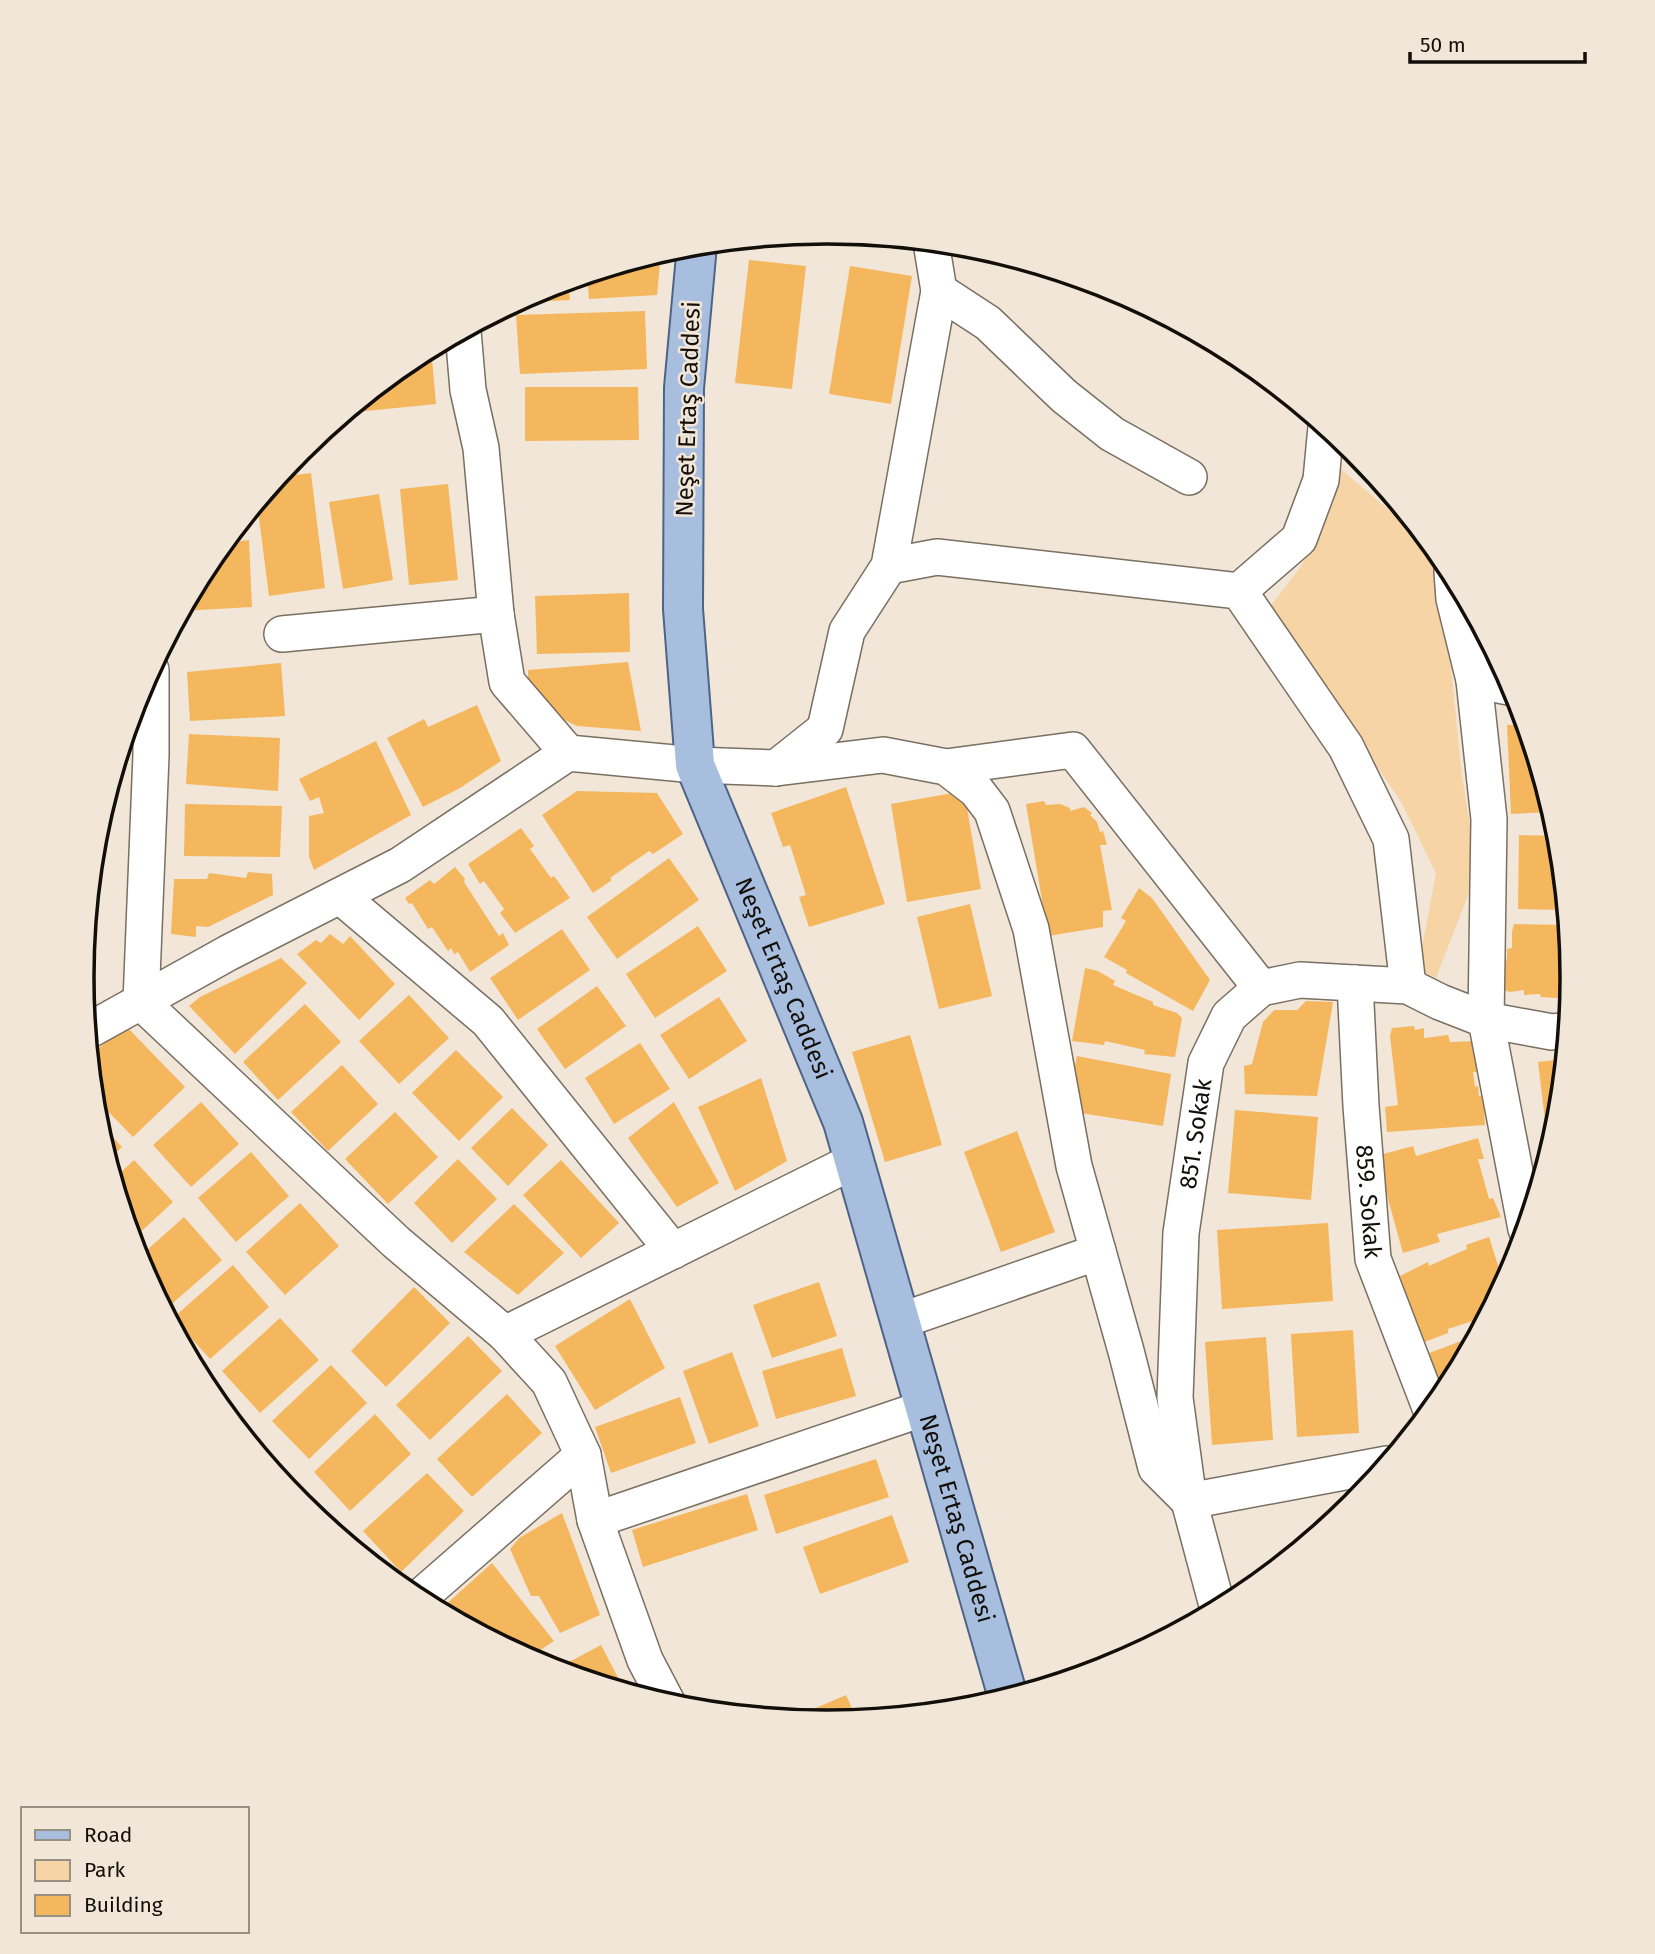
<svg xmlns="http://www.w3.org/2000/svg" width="1655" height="1954" font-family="'Fira Sans',sans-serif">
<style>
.green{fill:#f7d4a5}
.building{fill:#f5b75e}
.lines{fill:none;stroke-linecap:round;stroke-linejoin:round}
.minor-casing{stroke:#796f62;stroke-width:38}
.major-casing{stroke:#4e6486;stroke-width:42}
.minor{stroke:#fff;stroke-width:35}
.major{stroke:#a8bedf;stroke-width:38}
.labels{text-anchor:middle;stroke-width:5;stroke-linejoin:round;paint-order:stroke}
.street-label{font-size:24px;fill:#120e09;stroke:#f1e6d7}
.rim{fill:none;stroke:#120e09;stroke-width:3.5}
</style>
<rect width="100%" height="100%" fill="#f1e6d7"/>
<!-- green -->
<path class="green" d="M1337,466L1435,549L1443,586L1461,768L1477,872L1436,978L1418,969L1436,873L1400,800L1287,637L1270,607L1302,565L1328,509Z"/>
<!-- building -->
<g class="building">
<path d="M661,253L657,295L589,299L587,275Z"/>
<path d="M749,260L806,266L792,389L735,383Z"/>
<path d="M850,266L912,276L891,404L829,394Z"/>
<path d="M568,281L570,300L515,303L543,288Z"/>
<path d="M645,311L647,369L520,374L516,315Z"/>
<path d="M431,348L436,404L346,413L414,357Z"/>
<path d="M525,387H638L639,440L525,441Z"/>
<path d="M311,473L325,588L269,596L257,503L278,477Z"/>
<path d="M448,484L458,580L409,585L400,489Z"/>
<path d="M379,494L393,580L343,589L329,502Z"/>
<path d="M249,540L252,607L182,611L208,563L219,550L233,547V542Z"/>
<path d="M629,593L630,652L537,654L535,596Z"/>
<path d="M628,662L641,731L577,726L544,710L528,691V670Z"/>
<path d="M281,663L285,716L190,721L187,672Z"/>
<path d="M477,705L501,761L460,788L423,807L387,738L424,719L428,727Z"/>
<path d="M1507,725H1526L1552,812L1511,814Z"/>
<path d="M189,734L280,738L278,791L186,784Z"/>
<path d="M376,741L411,815L314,870L309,857V816L324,813L319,797L310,801L299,779Z"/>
<path d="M846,787L885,904L809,927L799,897L806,895L790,845L783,847L771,813Z"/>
<path d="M577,791L657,793L683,834L653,854L649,851L610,878L612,880L593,893L542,815Z"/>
<path d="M964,791L981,889L907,902L891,804Z"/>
<path d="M1044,801L1046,805L1060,804L1070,808V811L1084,807L1092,813L1090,815L1097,822L1100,832L1103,831L1107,845H1100L1112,910L1103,911V927L1048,936L1026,804Z"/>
<path d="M185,804L282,806L280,857L184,856Z"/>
<path d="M521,828L534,846L530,849L551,878L554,876L570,898L515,933L500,913L504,909L484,881L480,884L468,864Z"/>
<path d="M1519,835L1559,836L1566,910L1518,909Z"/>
<path d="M669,858L699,900L617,959L587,917Z"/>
<path d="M455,867L465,879L464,882L499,936L503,933L509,945L470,972L458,952L454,954L451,948L448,951L432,927L428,929L412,903L409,904L405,898L430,880L434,884Z"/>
<path d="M248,872L272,874L273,895L208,927L196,926V937L171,934L174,879H207L209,873L246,878Z"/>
<path d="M1139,888L1152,898L1210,980L1193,1011L1126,973L1127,970L1104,957L1126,921L1121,918Z"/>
<path d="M970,904L992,996L939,1009L917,917Z"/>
<path d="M1514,924L1568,925L1573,977L1571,999L1541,997L1540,994L1524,995V990L1510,992L1500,989L1504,959L1507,960V949L1512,948V932Z"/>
<path d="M698,926L727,971L655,1018L626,974Z"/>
<path d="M562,929L590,970L518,1020L490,978Z"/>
<path d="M330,934L343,944L350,936L395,984L359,1020L297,954L316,940L321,943Z"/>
<path d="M281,958L307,983L235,1054L189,1006L200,997Z"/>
<path d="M1085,968L1098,971L1115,981L1113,985L1153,1002V1005L1177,1013L1182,1018L1175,1057L1144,1054L1145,1050L1105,1041L1104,1045L1072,1041Z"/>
<path d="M597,986L626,1026L565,1069L537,1029Z"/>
<path d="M409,995L449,1038L399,1084L359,1041Z"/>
<path d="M719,997L747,1041L689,1079L660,1035Z"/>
<path d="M1306,1001L1333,1002L1317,1096L1245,1094L1244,1066L1252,1064L1263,1022L1274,1010H1297Z"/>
<path d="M305,1004L341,1042L278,1100L243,1062Z"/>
<path d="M124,1024L185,1087L133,1137L94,1097L90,1057Z"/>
<path d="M1414,1026L1415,1030L1424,1028V1038L1448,1035L1450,1042L1477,1041L1479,1066L1476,1067L1477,1072H1473L1475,1087L1478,1086L1479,1096H1483L1485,1125L1387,1132L1385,1107L1398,1105L1390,1036L1392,1028Z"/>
<path d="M910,1035L942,1145L885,1162L852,1052Z"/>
<path d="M640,1043L670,1089L614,1124L585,1078Z"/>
<path d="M456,1050L503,1097L459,1141L412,1093Z"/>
<path d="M1077,1056L1171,1074L1163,1126L1074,1112L1072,1082Z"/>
<path d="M1565,1059L1558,1123L1549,1153L1538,1062Z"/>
<path d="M342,1065L378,1104L328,1151L291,1112Z"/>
<path d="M761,1078L787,1161L735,1191L698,1107Z"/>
<path d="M201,1102L239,1144L191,1187L153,1145Z"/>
<path d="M674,1102L719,1183L677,1207L628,1138Z"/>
<path d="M512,1108L548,1145L508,1186L471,1148Z"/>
<path d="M1235,1110L1318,1117L1311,1200L1228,1193Z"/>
<path d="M395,1112L438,1157L388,1204L345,1159Z"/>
<path d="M96,1119L122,1147L108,1160L96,1122Z"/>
<path d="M1017,1131L1055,1232L1001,1252L964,1152Z"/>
<path d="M1478,1138L1484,1159H1478L1489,1199L1493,1198L1501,1217L1437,1234L1440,1242L1403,1253L1376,1156L1413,1146L1416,1156Z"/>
<path d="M251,1152L289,1196L236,1242L198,1198Z"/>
<path d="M458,1159L497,1199L452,1243L414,1203Z"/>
<path d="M134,1160L173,1202L132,1240L114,1179Z"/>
<path d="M561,1160L619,1223L581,1258L523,1195Z"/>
<path d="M300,1203L339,1246L285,1295L246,1252Z"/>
<path d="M514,1204L564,1253L518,1295L464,1252Z"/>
<path d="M184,1217L222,1260L166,1309L138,1258Z"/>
<path d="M1328,1223L1333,1301L1222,1309L1217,1230Z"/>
<path d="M1489,1237L1504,1284L1486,1318L1485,1317L1448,1329V1333L1422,1343L1400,1276L1428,1262L1429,1266L1467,1249L1466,1245Z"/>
<path d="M233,1265L269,1307L210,1359L173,1318Z"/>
<path d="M819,1282L837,1336L772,1358L753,1305Z"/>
<path d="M414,1287L450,1323L386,1387L351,1351Z"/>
<path d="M630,1299L665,1368L595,1410L555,1346Z"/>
<path d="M280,1318L319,1360L260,1413L222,1371Z"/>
<path d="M1353,1330L1359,1433L1297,1437L1291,1334Z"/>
<path d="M1477,1335L1447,1391L1445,1394L1424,1355Z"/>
<path d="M468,1336L502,1371L430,1440L396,1405Z"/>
<path d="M1266,1337L1273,1440L1212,1445L1205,1342Z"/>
<path d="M842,1348L856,1396L776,1419L762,1371Z"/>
<path d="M732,1352L759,1426L709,1444L683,1371Z"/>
<path d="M331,1365L367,1403L309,1459L272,1421Z"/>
<path d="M507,1394L542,1433L472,1497L437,1459Z"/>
<path d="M680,1397L696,1443L611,1473L595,1427Z"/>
<path d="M375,1414L411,1454L350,1511L314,1472Z"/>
<path d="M876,1459L889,1497L776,1534L764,1495Z"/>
<path d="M427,1473L464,1511L401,1572L363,1531Z"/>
<path d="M747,1494L758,1530L643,1567L632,1530Z"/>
<path d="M562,1513L600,1615L560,1633L539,1596H531L510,1549L519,1538Z"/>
<path d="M892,1515L909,1562L820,1594L803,1547Z"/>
<path d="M492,1563L554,1641L528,1658L447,1615L442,1608Z"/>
<path d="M601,1645L624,1689L623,1690L556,1669Z"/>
<path d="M846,1695L857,1719L827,1722L796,1719L795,1717Z"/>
</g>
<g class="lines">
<!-- minor casing -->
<g class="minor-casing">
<g id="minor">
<path d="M939,291L988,323L1064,396L1112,434L1189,477"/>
<path d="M463,331L468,390L481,448L496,614L507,682L568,753"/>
<path d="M889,566L937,557L1239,591L1346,747L1391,839L1408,986"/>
<path d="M1452,572L1454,599L1474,680L1489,819L1486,1020L1526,1229"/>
<path d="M1239,591L1299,539L1321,480L1326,427"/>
<path d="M282,634L496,614"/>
<path d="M151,670V755L141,1002L396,1242L505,1334L549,1382L583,1455L595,1520L645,1660L668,1704"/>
<path d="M1474,680L1514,688"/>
<path d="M946,767L1073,750L1261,988"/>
<path d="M776,768L825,729L847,631L889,566L939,291L931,242"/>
<path d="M340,896L488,1021L673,1251"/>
<path id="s1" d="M1355,983L1361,1106L1373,1259L1431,1410"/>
<path d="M88,1031L228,953L400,865L568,753L695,765L776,768L883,755L946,767L976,790L992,811L1031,929L1074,1166L1126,1351L1156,1468L1189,1501L1387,1464"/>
<path d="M900,1321L1098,1252"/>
<path d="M505,1334L854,1161"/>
<path d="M595,1520L925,1408"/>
<path d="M418,1599L583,1455"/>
<path id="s2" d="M1218,1609L1189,1501L1175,1398L1181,1233L1206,1063L1229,1016L1261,988L1300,980L1408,986L1440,1002L1486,1020L1552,1032L1568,1030"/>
</g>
</g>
<!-- major casing -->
<g class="major-casing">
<g id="major">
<path id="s3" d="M697,245L684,388L683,609L695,765L843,1122L1008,1697"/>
</g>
</g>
<!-- minor -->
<use href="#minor" class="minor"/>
<!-- major -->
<use href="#major" class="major"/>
</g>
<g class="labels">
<!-- street labels -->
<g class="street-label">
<text transform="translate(688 409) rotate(-88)" y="8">Neşet Ertaş Caddesi</text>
<text dy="8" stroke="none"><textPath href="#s3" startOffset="752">Neşet Ertaş Caddesi</textPath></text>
<text dy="8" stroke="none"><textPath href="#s2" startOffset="481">851. Sokak</textPath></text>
<text dy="8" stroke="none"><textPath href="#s1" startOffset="219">859. Sokak</textPath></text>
<text dy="8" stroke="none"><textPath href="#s3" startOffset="1320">Neşet Ertaş Caddesi</textPath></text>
</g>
</g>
<!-- crop -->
<path d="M0 0H1655V1954H0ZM94 977a733 733 0 1 1 1466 0a733 733 0 1 1-1466 0Z" fill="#f1e6d7" fill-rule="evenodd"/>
<path class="rim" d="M94 977a733 733 0 1 1 1466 0a733 733 0 1 1-1466 0Z"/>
<!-- legend -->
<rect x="21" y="1807" width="228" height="126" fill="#f1e6d7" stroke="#989085" stroke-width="2"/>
<rect x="35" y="1830" width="35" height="10" fill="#a8bedf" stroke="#989085" stroke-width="2"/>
<text x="84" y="1842" font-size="21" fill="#120e09">Road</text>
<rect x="35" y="1860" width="35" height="21" fill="#f7d4a5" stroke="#989085" stroke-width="2"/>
<text x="84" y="1877" font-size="21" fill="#120e09">Park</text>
<rect x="35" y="1895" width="35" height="21" fill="#f5b75e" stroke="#989085" stroke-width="2"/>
<text x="84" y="1912" font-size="21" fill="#120e09">Building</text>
<!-- scale -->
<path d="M1410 52v10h175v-10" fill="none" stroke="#120e09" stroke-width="3.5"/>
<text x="1420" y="52" font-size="21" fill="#120e09" stroke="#f1e6d7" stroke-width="5" paint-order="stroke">50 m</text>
</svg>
